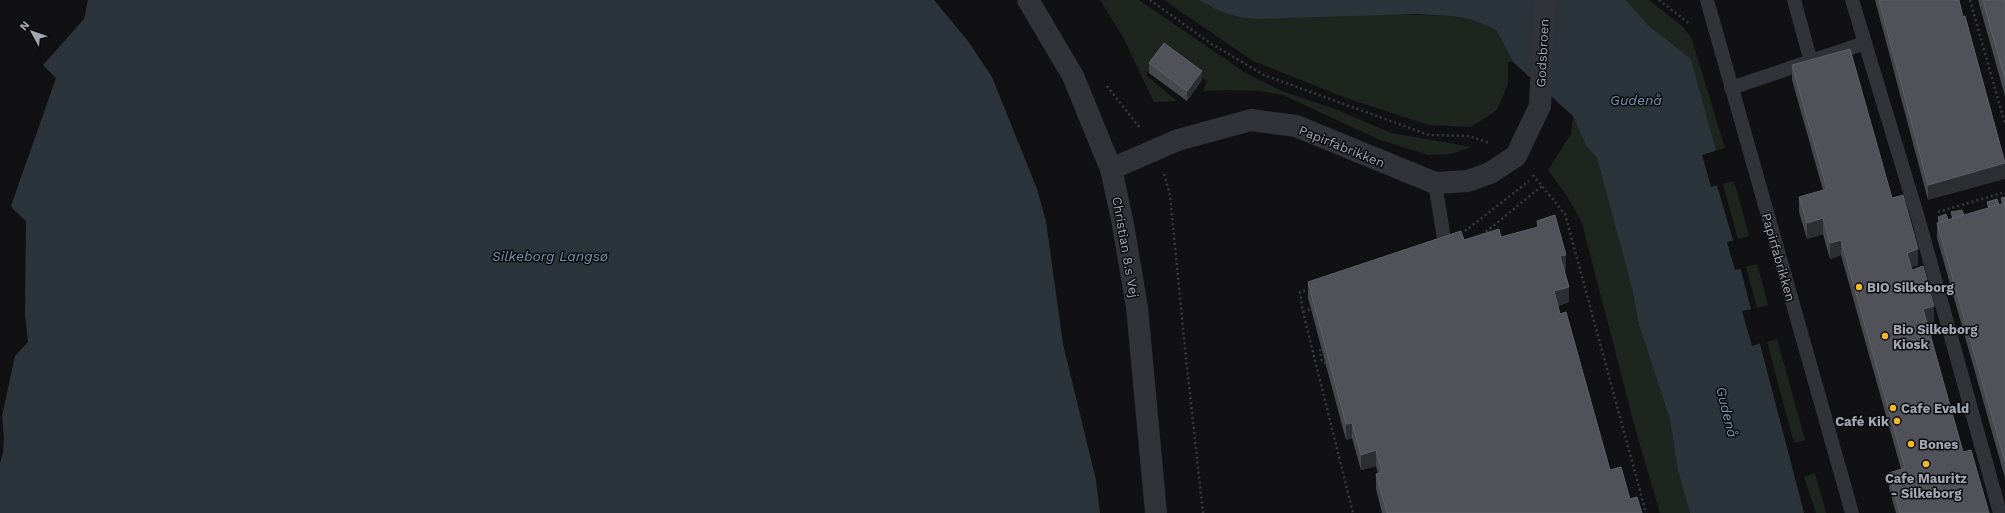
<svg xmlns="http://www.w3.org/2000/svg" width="2005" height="513" font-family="'Work Sans',sans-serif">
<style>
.green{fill:#1e251f}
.water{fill:#2b333b}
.pier{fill:#111113}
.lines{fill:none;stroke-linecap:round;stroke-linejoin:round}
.path{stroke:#383a3f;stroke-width:2.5;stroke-dasharray:2 3;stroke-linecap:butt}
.service{stroke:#323338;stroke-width:14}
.tertiary{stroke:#323338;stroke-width:22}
.wall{fill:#47484e}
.shaded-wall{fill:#2d2e32}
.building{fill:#515259;stroke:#5e6067}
.poi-dot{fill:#f1b82b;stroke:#0c0c0e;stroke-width:1.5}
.labels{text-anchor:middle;stroke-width:3;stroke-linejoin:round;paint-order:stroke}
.street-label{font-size:13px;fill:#a3a7b4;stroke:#0c0c0e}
.poi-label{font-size:13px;font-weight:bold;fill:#a3a7b4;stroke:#0c0c0e;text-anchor:start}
.water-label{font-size:14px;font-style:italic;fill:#7993af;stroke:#0c0c0e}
</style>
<rect width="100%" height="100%" fill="#111113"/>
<!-- green -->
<g class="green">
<path d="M1100,0H1139L1247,74L1282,91L1335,109L1391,133L1472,147L1450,154L1428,155L1378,139L1283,95L1260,91L1227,90L1203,91L1207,81L1165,49L1146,75L1177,101L1154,102L1123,37Z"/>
<path d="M1164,0H1199L1212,8L1451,16L1470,19L1496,30L1513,62H1508V84L1497,110L1471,127L1429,125L1349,99L1253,61Z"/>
<path d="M1626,0H1649L1682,26L1691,37L1725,148L1716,150L1691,59L1648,25Z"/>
<path d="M1573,116L1586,146L1597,158L1632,289L1639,325L1670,420L1678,471L1690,513H1660L1635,428L1582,223L1567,196L1548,170L1571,134Z"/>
<path d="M1734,181L1749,236L1738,239L1723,184Z"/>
<path d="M1757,264L1768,305L1757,308L1746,267Z"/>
<path d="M1777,339L1805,440L1794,443L1767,342Z"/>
<path d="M1815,473L1826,513H1816L1804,477Z"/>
</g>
<!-- water -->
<g class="water">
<path d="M88,0H934L968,41L992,77L1037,189L1046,221L1063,344L1096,480L1100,513H0V463L3,452L4,439L2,416L15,356L28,342L25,315L26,221L13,209L11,206L56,78L43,65L84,19Z"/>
<path d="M1199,0H1626L1648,25L1691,59L1716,150L1709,158L1733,240L1804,513H1690L1678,471L1670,420L1639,325L1632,289L1597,158L1586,146L1573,116L1513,62L1496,30L1470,19L1451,16L1414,14L1256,19C1233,17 1219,12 1199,0Z"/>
</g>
<!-- pier -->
<g class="pier">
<path d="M1718,150L1711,158L1718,185L1711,187L1702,155Z"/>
<path d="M1735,240L1742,268L1735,270L1727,242Z"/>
<path d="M1752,309L1761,343L1752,346L1742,311Z"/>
</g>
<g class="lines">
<!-- path -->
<g class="path">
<path d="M1150,0L1210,43L1264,75L1429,135L1469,136L1489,143"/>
<path d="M1659,0L1690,24"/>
<path d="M1970,0L2005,124"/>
<path d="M1107,86L1140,128"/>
<path d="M1164,174L1170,195L1186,358L1203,513"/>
<path d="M1533,175L1565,214L1646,513"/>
<path d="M1938,212L2005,192"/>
<path d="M1465,231L1529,181"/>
<path d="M1482,235L1542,186"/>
<path d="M1310,289L1300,292L1303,312L1353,513"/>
<path d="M1303,312L1314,308"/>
<path d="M1320,349L1322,362L1328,363"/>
</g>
<!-- service -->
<g class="service">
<path d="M1707,0L1852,513"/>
<path d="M1794,0L1811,62"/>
<path d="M1852,0L1918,218L2000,513"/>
<path d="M1731,88L1865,43"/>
<path d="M1435,183L1446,251"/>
</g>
<!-- tertiary -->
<g class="tertiary">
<path d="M1028,0L1073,76L1111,169L1122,219L1137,307L1156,513"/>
<path d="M1111,169L1178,140L1251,120L1296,126L1435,183L1468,181L1490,173L1516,156L1540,106L1545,0"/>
</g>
</g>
<!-- wall -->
<g class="wall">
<path d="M1875,0H1959L1928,200Z"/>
<path d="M1978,0H2005V96Z"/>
<path d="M1149,63L1202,80L1187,101L1149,73Z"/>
<path d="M1792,65L1892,198L1918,265L1911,267L1934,322L1927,324L1963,452L1989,513H1896L1889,488V473L1901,469L1841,255L1830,259L1823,234L1807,239L1799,212V197L1823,190L1792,80Z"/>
<path d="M2005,197V478L1937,238V223L1938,222V217L1948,220L1952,219L1951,212L1964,215L1988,208L1987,202L1999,205L2002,204L2001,198Z"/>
<path d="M1537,221L1566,270L1564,271L1569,302L1558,306L1610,470L1630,499L1642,513H1382L1376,489V474L1378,473L1376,466L1361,470L1352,438L1346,440L1308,298V282L1464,240L1501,237L1537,227Z"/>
</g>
<!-- shaded-wall -->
<g class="shaded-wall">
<path d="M1202,71V80L1187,101V91Z"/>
<path d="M2005,163V179L1928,200V185Z"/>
<path d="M1823,218V234L1807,239V223Z"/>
<path d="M1841,240V255L1830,259V243Z"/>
<path d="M1918,249V265L1907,268V253Z"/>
<path d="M1566,255V270L1560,272V256Z"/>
<path d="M1569,287V302L1554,307V291Z"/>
<path d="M1934,306V322L1923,325V309Z"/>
<path d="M1352,423V438L1346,440V424Z"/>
<path d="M1376,450V466L1361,470V455Z"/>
</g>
<!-- building -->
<g class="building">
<path d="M1879,0H1959L1963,17L1965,16L2005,163L1928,185Z"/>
<path d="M1983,0H2005V80Z"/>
<path d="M1164,43L1202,71L1187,91L1149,63Z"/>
<path d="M1850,49L1892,198L1903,195L1918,249L1907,253L1912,270L1923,266L1934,306L1923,309L1963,452L1971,450L1989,513H1900L1889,473L1905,468L1841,240L1830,243L1823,218L1807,223L1799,197L1827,189L1792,65Z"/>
<path d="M2005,197V203L2003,204L2001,198Z"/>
<path d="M1997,199L1999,205L1989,208L1987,202Z"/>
<path d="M2005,203V462L1937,223Z"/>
<path d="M1962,210L1964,215L1953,218L1951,212Z"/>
<path d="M1946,214L1948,220L1940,222L1938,217Z"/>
<path d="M1555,215L1566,255L1560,256L1569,287L1554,291L1560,314L1566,312L1610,470L1621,467L1630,499L1637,497L1642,513H1387L1376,474L1382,472L1376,450L1361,455L1352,423L1346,424L1308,282L1461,231L1464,240L1499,229L1501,237L1538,227L1537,221Z"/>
</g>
<!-- markers -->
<g class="poi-dot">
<circle cx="1859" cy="287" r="4"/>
<circle cx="1885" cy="336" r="4"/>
<circle cx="1893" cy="408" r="4"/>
<circle cx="1897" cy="421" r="4"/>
<circle cx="1911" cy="444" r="4"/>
<circle cx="1926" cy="464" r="4"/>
</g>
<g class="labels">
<!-- street labels -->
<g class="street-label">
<text transform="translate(1542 53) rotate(-87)" y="5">Godsbroen</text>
<text transform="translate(1342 146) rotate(22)" y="5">Papirfabrikken</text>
<text transform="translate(1126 247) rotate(80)" y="5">Christian 8.s Vej</text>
<text transform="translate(1779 257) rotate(74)" y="5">Papirfabrikken</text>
</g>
<!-- poi labels -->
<g class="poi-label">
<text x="1867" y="292">BIO Silkeborg</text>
<text x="1893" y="334">Bio Silkeborg<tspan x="1893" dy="15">Kiosk</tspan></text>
<text x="1901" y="413">Cafe Evald</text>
<text x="1889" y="426" text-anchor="end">Café Kik</text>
<text x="1919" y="449">Bones</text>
<text x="1926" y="483" text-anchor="middle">Cafe Mauritz<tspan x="1926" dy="15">- Silkeborg</tspan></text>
</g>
<!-- water labels -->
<g class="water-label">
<text x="1636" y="105">Gudenå</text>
<text x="550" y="261">Silkeborg Langsø</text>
<text transform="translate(1727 412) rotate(76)" y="5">Gudenå</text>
</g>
</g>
<!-- north arrow -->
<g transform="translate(32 32) rotate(310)" stroke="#0c0c0e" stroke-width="3" paint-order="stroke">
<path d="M0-3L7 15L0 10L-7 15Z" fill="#a3a7b4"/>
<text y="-6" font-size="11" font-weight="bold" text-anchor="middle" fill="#a3a7b4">N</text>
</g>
</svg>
